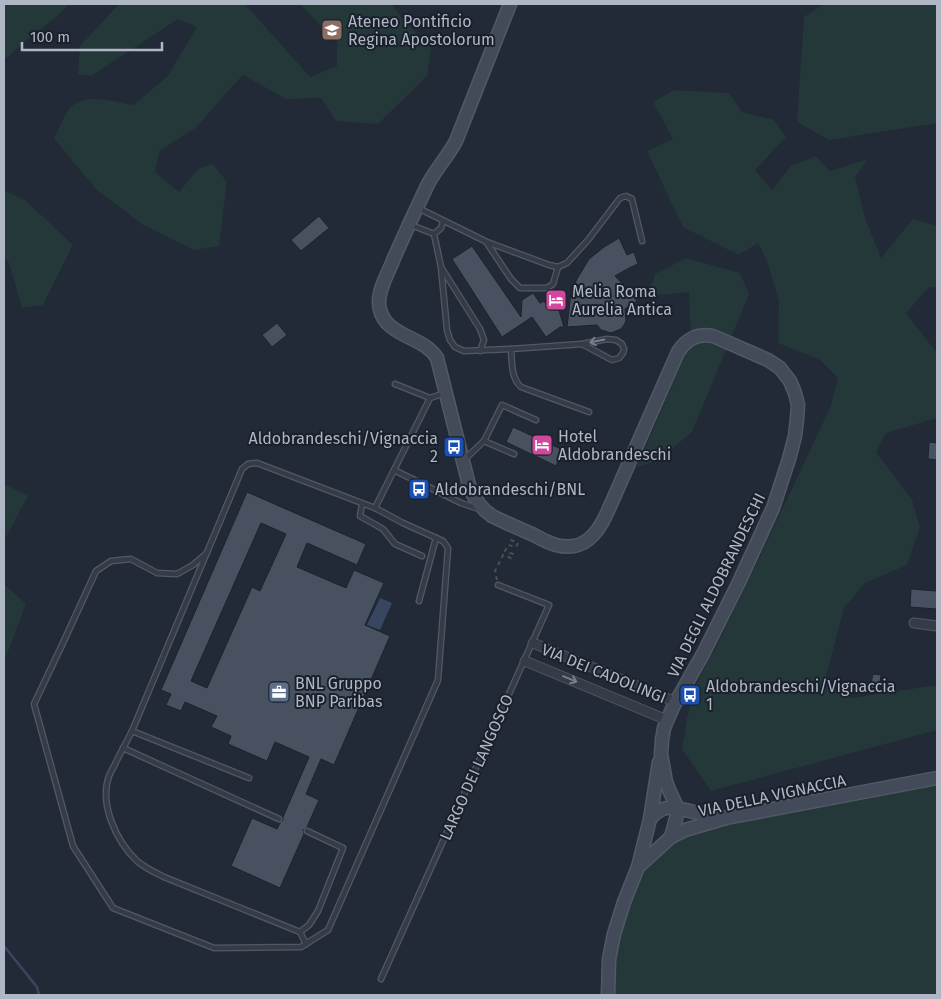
<svg xmlns="http://www.w3.org/2000/svg" width="941" height="999" font-family="'Fira Sans',sans-serif">
<style>
.green{fill:#243739}
.water{fill:#38475f}
.lines{fill:none;stroke-linecap:round;stroke-linejoin:round}
.stream{stroke:#38475f;stroke-width:2.5}
.building{fill:#485160;stroke:#1c232e;fill-rule:evenodd}
.lane-casing{stroke:#525965;stroke-width:7}
.street-casing{stroke:#525965;stroke-width:11}
.secondary-casing{stroke:#525965;stroke-width:15}
.path{stroke:#415255;stroke-width:2;stroke-dasharray:4 4;stroke-linecap:butt}
.lane{stroke:#353c47;stroke-width:4.5}
.street{stroke:#353c47;stroke-width:9}
.secondary{stroke:#434b5a;stroke-width:12}
.oneway{stroke:#787f8c}
.labels{text-anchor:middle;stroke-width:4;stroke-linejoin:round;paint-order:stroke}
.poi-label{font-size:16px;fill:#afb6c4;stroke:#1a212c;text-anchor:start}
.street-label{font-size:16px;fill:#afb6c4;stroke:#1a212c}
</style>
<rect width="100%" height="100%" fill="#222a37"/>
<!-- green -->
<g class="green">
<path d="M4,4H69L57,17L35,33L4,60Z"/>
<path d="M119,4H245L310,77L337,66V43L300,4H392L403,20L431,48L427,76L378,124L336,121L321,98L286,99L243,75L224,95L197,127L159,151L155,172L179,192L198,169L213,164L227,182L219,246L194,250L143,225L97,190L54,139C58,132 66,110 71,107C88,92 113,102 133,105L167,77L197,27L178,19L91,76L78,74L80,46Z"/>
<path d="M823,4H937V123L829,140L797,122L804,17Z"/>
<path d="M674,90L729,93L742,112L774,120L786,137L755,170L772,190L791,166L816,156L830,171L868,159L855,177L865,218L881,258L913,219L937,226V288L929,287L906,313L937,353V418L886,433L876,452L912,500L920,527L907,565L865,583L844,608L824,684L852,698L937,685V730L711,791L682,749L687,718L694,688L714,651L754,569L830,408L838,378L820,360L778,343L779,302L767,261L758,243L739,255L683,227L647,151L673,139L653,102Z"/>
<path d="M4,190L26,201L73,245L43,305L22,308L9,263L4,257Z"/>
<path d="M686,258L740,273L749,294L692,432L657,461L637,467L691,341L689,292L648,296L655,274Z"/>
<path d="M4,484L28,496L4,541Z"/>
<path d="M4,584L26,604L4,662Z"/>
<path d="M937,783V995H615L611,953L645,865L664,848L702,828Z"/>
</g>
<!-- water -->
<path class="water" d="M380,598L392,603L380,630L367,625Z"/>
<g class="lines">
<!-- stream -->
<path class="stream" d="M4,946L37,987L39,995"/>
</g>
<!-- building -->
<g class="building">
<path d="M319,216L329,228L301,251L291,240Z"/>
<path d="M619,238L627,255L634,252L638,264L629,268L615,276L631,293L637,301L625,309L626,321L624,325L621,329L611,333L601,330L597,325L567,327L571,292L577,279L589,259L604,247Z"/>
<path d="M472,246L521,317L522,300L533,293L540,303L544,301L546,304L550,302L553,305L557,304L564,327H560L546,337L532,317L502,337L452,259Z"/>
<path d="M277,323L287,335L272,347L262,335Z"/>
<path d="M513,427L563,450L556,466L506,442Z"/>
<path d="M929,442L937,443V460L928,459Z"/>
<path d="M247,492L366,544L357,565L307,543L297,567L346,588L354,570L384,583L365,625L390,636L334,765L321,759L306,794L319,800L307,827L303,830L304,834L280,888L231,866L252,818L277,829L280,823L283,820V817L309,757L275,742L267,761L228,744L231,736L211,727L217,716L185,702L181,711L166,705L171,694L161,690ZM261,523L286,534L260,591L252,587L207,688L191,681Z"/>
<path d="M911,589L937,591V609L910,607Z"/>
<path d="M873,674L881,675L879,690L870,688Z"/>
</g>
<g class="lines">
<!-- lane casing -->
<g class="lane-casing">
<g id="lane">
<path d="M418,208L487,242L549,265L558,267L567,263L588,240L620,198L626,196L632,199L642,241"/>
<path d="M411,225L434,234L441,228L443,221"/>
<path d="M434,234L441,267L480,329L484,340L480,351"/>
<path d="M487,243L511,279L520,288H547L553,284L558,267"/>
<path d="M441,267L447,330L450,340L455,347L464,351L511,349L582,344L607,339L616,340L622,344L624,349L623,353L619,358L612,360L582,344"/>
<path d="M511,349C512,362 511,378 521,387L589,412"/>
<path d="M395,384L430,398"/>
<path d="M484,441L514,454"/>
<path d="M464,460L484,441L502,405L536,420"/>
<path d="M394,470L461,503L479,509"/>
<path d="M442,493L456,491L468,484"/>
<path d="M362,504L360,516L383,529L395,544L422,556"/>
<path d="M207,553L193,565L177,574L157,573L131,559L111,561L96,571L62,645L34,704L73,846L113,908L214,948L301,947L328,930L438,680L448,548L443,541L403,523L375,508"/>
<path d="M419,601L436,538"/>
<path d="M132,731C127,741 121,752 116,762C114,767 111,771 109,776C99,804 116,841 137,861C145,868 154,872 164,877L300,932L306,944"/>
<path d="M123,748L279,819"/>
<path d="M249,778L132,731L242,469L248,464L257,463L375,508L430,398L445,393"/>
<path d="M300,932L309,925L318,911L343,848L307,831"/>
<path d="M381,979L549,605L498,585"/>
</g>
</g>
<!-- street casing -->
<g class="street-casing">
<g id="street">
<path d="M914,623L937,626"/>
<path d="M533,643L676,702"/>
<path d="M525,661L667,720"/>
</g>
</g>
<!-- secondary casing -->
<g class="secondary-casing">
<g id="secondary">
<path d="M510,4L456,141C448,156 436,169 428,184C416,209 405,233 394,258C389,272 379,287 379,302C379,309 382,317 387,323C401,338 426,340 437,358L470,489C475,500 482,509 492,516C506,523 520,529 534,535C541,539 549,543 556,545C583,552 597,535 607,513L678,352C686,339 698,333 713,336L768,360L780,368L790,381L795,393L798,405L797,419L795,436L789,459L773,508L739,582L703,654L673,707L664,728L662,740L661,754L666,782L670,792L677,807V815L671,837"/>
<path d="M650,819C664,802 676,808 694,812C704,815 713,816 722,817"/>
<path d="M638,867L650,819L659,762"/>
<path d="M608,995L609,959L614,934L624,902L638,867L671,837L685,830L726,818L937,778"/>
</g>
</g>
<!-- path -->
<path class="path" d="M497,580L495,571L503,555L511,558L513,554L505,551L508,545L516,547L518,543L511,540L513,536"/>
<!-- lane -->
<use href="#lane" class="lane"/>
<!-- street -->
<use href="#street" class="street"/>
<!-- secondary -->
<use href="#secondary" class="secondary"/>
</g>
<!-- one-way arrows -->
<defs><path id="oneway-shaft" d="M-6 0H5M1.5-3L5.5 0L1.5 3" fill="none" stroke-width="1.6" stroke-linecap="round" stroke-linejoin="round" transform="scale(1.25)"/></defs>
<g class="oneway">
<use href="#oneway-shaft" transform="translate(597 341) rotate(168)"/>
<use href="#oneway-shaft" transform="translate(570 679) rotate(23)"/>
</g>
<!-- icons -->
<defs>
<g id="university-square" transform="scale(1.125)"><rect x="-9" y="-9" width="18" height="18" rx="4" fill="#8d6e63" stroke="#1a212c"/><path d="M0-5L7-2L0 1L-7-2ZM-4 1L0 2.5L4 1V4Q0 6-4 4Z" fill="#fff"/></g>
<g id="hotel-square" transform="scale(1.125)"><rect x="-9" y="-9" width="18" height="18" rx="4" fill="#d1479c" stroke="#1a212c"/><path d="M-6-4.5h1.5V1H6V5H4.5V3h-9V5H-6ZM-4 0a1.8 1.8 0 1 1 3.6 0ZM.5 0V-2.5h3Q6-2.5 6 0Z" fill="#fff"/></g>
<g id="bus-square" transform="scale(1.125)"><rect x="-9" y="-9" width="18" height="18" rx="4" fill="#1a4fb4" stroke="#1a212c"/><path d="M-5-6H5V4H4V6H2V4H-2V6H-4V4H-5ZM-3.5-4V0h7V-4ZM-3.5 1.2v1.5H-2V1.2ZM2 1.2v1.5H3.5V1.2Z" fill="#fff"/></g>
<g id="office-square" transform="scale(1.125)"><rect x="-9" y="-9" width="18" height="18" rx="4" fill="#5c6f8a" stroke="#1a212c"/><path d="M-6-3h4V-5.5h4V-3h4V5H-6ZM-1-4.5V-3h2v-1.5ZM-6 0V1H6V0Z" fill="#fff"/></g>
</defs>
<g fill-rule="evenodd">
<use href="#university-square" x="332" y="30"/>
<use href="#hotel-square" x="556" y="300"/>
<use href="#hotel-square" x="542" y="445"/>
<use href="#bus-square" x="454" y="447"/>
<use href="#bus-square" x="419" y="489"/>
<use href="#office-square" x="279" y="692"/>
<use href="#bus-square" x="690" y="695"/>
</g>
<g class="labels">
<!-- poi labels -->
<g class="poi-label">
<text x="348" y="27">Ateneo Pontificio<tspan x="348" dy="18">Regina Apostolorum</tspan></text>
<text x="572" y="297">Melia Roma<tspan x="572" dy="18">Aurelia Antica</tspan></text>
<text x="558" y="442">Hotel<tspan x="558" dy="18">Aldobrandeschi</tspan></text>
<text x="438" y="444" text-anchor="end">Aldobrandeschi/Vignaccia<tspan x="438" dy="18">2</tspan></text>
<text x="435" y="495">Aldobrandeschi/BNL</text>
<text x="295" y="689">BNL Gruppo<tspan x="295" dy="18">BNP Paribas</tspan></text>
<text x="706" y="692">Aldobrandeschi/Vignaccia<tspan x="706" dy="18">1</tspan></text>
</g>
<!-- street labels -->
<g class="street-label">
<text transform="translate(716 585) rotate(-64)" y="6">VIA DEGLI ALDOBRANDESCHI</text>
<text transform="translate(604 673) rotate(22)" y="6">VIA DEI CADOLINGI</text>
<text transform="translate(476 767) rotate(-66)" y="6">LARGO DEI LANGOSCO</text>
<text transform="translate(772 795) rotate(-12)" y="6">VIA DELLA VIGNACCIA</text>
</g>
</g>
<!-- border -->
<rect width="941" height="999" fill="none" stroke="#afb6c4" stroke-width="10"/>
<!-- scale -->
<path d="M22 42v8h140v-8" fill="none" stroke="#afb6c4" stroke-width="2.5"/>
<text x="30" y="42" font-size="15" fill="#afb6c4" stroke="#1a212c" stroke-width="4" paint-order="stroke">100 m</text>
</svg>
